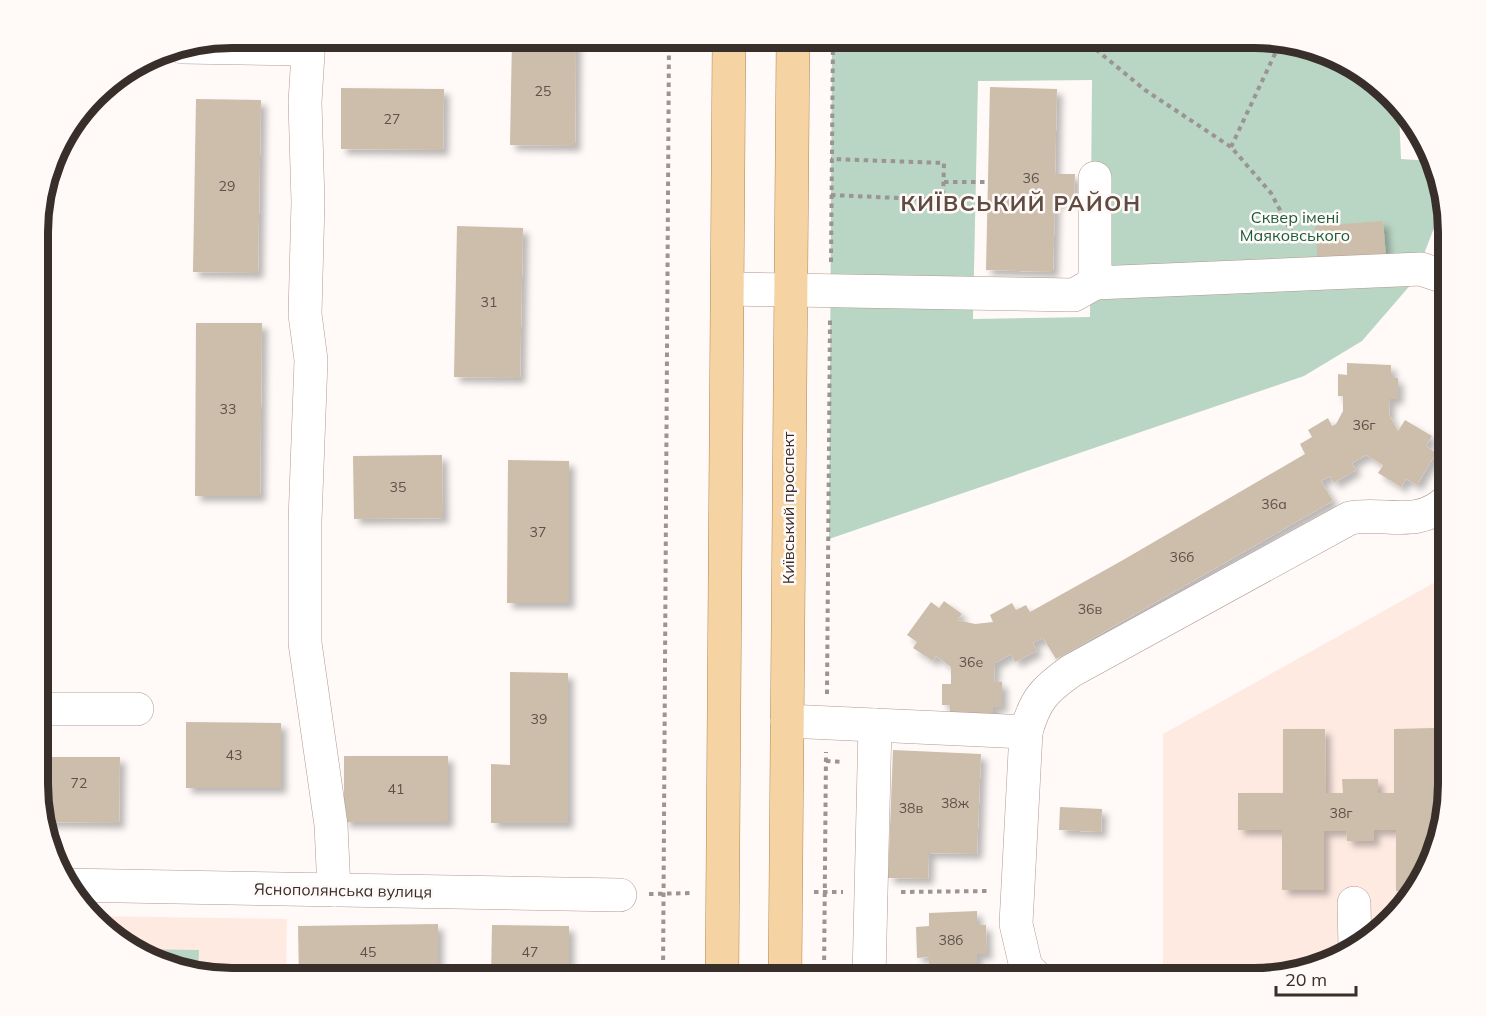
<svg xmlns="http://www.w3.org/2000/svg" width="1486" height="1016" font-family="Mulish,sans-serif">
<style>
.built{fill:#ffeae2}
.green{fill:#b9d5c4;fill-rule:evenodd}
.building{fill:#cdbeab;filter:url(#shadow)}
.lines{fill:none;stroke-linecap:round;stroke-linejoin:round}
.minor-casing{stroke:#b19990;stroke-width:34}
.major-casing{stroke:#b08650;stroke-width:34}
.path{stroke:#9b9491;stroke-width:4;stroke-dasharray:4.5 4.5;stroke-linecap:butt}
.minor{stroke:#fff;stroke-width:33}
.major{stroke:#f6d3a2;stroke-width:33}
.labels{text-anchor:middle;stroke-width:5;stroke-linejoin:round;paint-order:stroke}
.number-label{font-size:14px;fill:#5d524a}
.park-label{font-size:16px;fill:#1a5b3b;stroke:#fffaf8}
.street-label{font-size:16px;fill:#382e2a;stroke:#fffaf8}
.district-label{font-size:22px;font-weight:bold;letter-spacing:1.5px;fill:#604b43;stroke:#fffaf8}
.rim{fill:none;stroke:#382e2a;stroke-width:8}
</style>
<defs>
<filter id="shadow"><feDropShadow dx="5.5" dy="5.5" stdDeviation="3" flood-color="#0004"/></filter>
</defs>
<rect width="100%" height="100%" fill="#fffaf8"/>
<!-- built -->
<g class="built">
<path d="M1448,575V796L1438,847L1409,902L1340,958L1279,973H1163V734Z"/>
<path d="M94,916L287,919L286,978H220L169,968L114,939Z"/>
</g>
<!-- green -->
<g class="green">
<path d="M832,38H1266L1317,48L1372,77L1399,111L1401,159L1432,161L1448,223H1436L1413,282L1362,341L1304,376L829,539ZM1092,80L1090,317L973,319L978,81Z"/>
<path d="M133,949L199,950L198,974L169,968Z"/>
</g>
<!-- building -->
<g class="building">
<path d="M512,38H576L575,146L510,145Z"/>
<path d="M990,87L1057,89L1055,174H1075L1074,201H1055L1053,272L986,270Z"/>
<path d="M341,88L444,89L443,150L341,149Z"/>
<path d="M196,99L261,100L258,273L193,272Z"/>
<path d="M1383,221L1386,257L1318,262L1315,226Z"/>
<path d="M457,226L523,228L520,378L454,377Z"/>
<path d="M1440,226L1448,227V265H1437Z"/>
<path d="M196,323H262L260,496H195Z"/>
<path d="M1347,363L1391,365V378H1398V399H1390L1389,415L1398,431L1405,420L1432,436L1426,446L1436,453L1417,485L1406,479L1401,487L1378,473L1383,465L1366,455L1352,463L1356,470L1334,483L1330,476L1321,481L1333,501L1056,659L1043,638L1033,643L1037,651L1015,662L1011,654L995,663L994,682H1002V707H993V721L950,720V705H942V684H951V667L936,656L933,661L913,648L917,642L907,635L931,602L939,608L944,601L962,614L957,620L975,624L993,622L990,615L1012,603L1016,610L1026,605L1030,612L1123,560L1305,454L1300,444L1312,437L1308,430L1328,418L1332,426L1336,424L1343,411V396H1338V374L1347,375Z"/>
<path d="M442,455L443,518L354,519L353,456Z"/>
<path d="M508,460L569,461V603H507Z"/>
<path d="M510,672L568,673V823H491V764L510,765Z"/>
<path d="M186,722L281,723V788H186Z"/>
<path d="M1434,728V793H1448V796L1441,830H1433V856L1415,891H1396V830H1374V841H1347L1346,831H1324V890H1282V830H1238V793H1283V729H1325L1326,793H1343L1342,779H1378V793H1394V729Z"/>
<path d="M893,750L981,754L977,854L929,853L928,879L888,878Z"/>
<rect x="344" y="756" width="104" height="66"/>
<path d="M39,757H120L119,823L44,822L39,809Z"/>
<path d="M1060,807L1102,809L1101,832L1059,830Z"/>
<path d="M977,911V925H986L987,954H977V967L993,976L997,969L1013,978H899L913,970L917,977L929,970V957L917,958L916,927L929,926V913Z"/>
<path d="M438,924V978H299L298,926Z"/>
<path d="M492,925L569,926V978H491Z"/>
</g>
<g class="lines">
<!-- minor casing -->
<g class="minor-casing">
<g id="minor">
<path d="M309,38L305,102L308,202L305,314L311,360L305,521V643L331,825L334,890"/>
<path d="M182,47L308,49"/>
<path d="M1095,178V283L1421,269L1448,278"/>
<path d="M728,289L1074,295L1095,283"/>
<path d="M39,709H137"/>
<path d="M787,721L1026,732"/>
<path d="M67,885L620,895"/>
<path d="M1354,903L1355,947"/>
<path d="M869,978L875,725"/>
<path d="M1037,978L1026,967L1016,924L1026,732C1035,700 1044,690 1071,671L1350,518C1385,511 1417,530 1448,500"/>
</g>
</g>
<!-- major casing -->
<g class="major-casing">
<g id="major">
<path d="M722,978L729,38"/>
<path d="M785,978L793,38"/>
</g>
</g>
<!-- path -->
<g class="path">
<path d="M1082,38L1145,90L1231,147L1271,193L1299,246"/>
<path d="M1231,147L1281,41"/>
<path d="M944,182H988"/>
<path d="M831,195L943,200L944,163L831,159"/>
<path d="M831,262L833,38"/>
<path d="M827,694L830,320"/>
<path d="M826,761L844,762"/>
<path d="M814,892H843"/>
<path d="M901,892L990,891"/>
<path d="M649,894L693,893"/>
<path d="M663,978L669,38"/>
<path d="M824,978L826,752"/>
</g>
<!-- minor -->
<use href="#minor" class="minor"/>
<!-- major -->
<use href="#major" class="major"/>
</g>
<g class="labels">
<!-- number labels -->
<g class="number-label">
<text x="543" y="96">25</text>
<text x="392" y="124">27</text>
<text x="1031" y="183">36</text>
<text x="227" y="191">29</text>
<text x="489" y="307">31</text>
<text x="228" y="414">33</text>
<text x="1364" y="430">36г</text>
<text x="398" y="492">35</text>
<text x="1274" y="509">36а</text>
<text x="538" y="537">37</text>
<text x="1182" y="562">36б</text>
<text x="1090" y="614">36в</text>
<text x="971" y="667">36е</text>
<text x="539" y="724">39</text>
<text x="234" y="760">43</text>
<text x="79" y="788">72</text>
<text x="396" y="794">41</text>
<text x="955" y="808">38ж</text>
<text x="911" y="813">38в</text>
<text x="1341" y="818">38г</text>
<text x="951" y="945">38б</text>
<text x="368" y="957">45</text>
<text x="530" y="957">47</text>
</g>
<!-- park labels -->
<g class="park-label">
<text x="1295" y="223">Сквер імені<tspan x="1295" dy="18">Маяковського</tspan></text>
</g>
<!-- street labels -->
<g class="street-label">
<text transform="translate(788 508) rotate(-90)" y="6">Київський проспект</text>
<text transform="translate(343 890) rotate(1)" y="6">Яснополянська вулиця</text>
</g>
<!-- district labels -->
<g class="district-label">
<text x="1021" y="211">КИЇВСЬКИЙ РАЙОН</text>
</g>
</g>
<!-- crop -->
<path d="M0 0H1486V1016H0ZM232 48H1254A184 184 0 0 1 1438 232V784A184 184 0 0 1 1254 968H232A184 184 0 0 1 48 784V232A184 184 0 0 1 232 48Z" fill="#fffaf8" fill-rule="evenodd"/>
<path class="rim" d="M232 48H1254A184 184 0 0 1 1438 232V784A184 184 0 0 1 1254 968H232A184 184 0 0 1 48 784V232A184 184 0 0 1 232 48Z"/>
<!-- scale -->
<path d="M1276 986v9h80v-9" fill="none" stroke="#382e2a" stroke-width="3"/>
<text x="1285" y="986" font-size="18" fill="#382e2a" stroke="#fffaf8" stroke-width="4.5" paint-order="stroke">20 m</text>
</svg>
